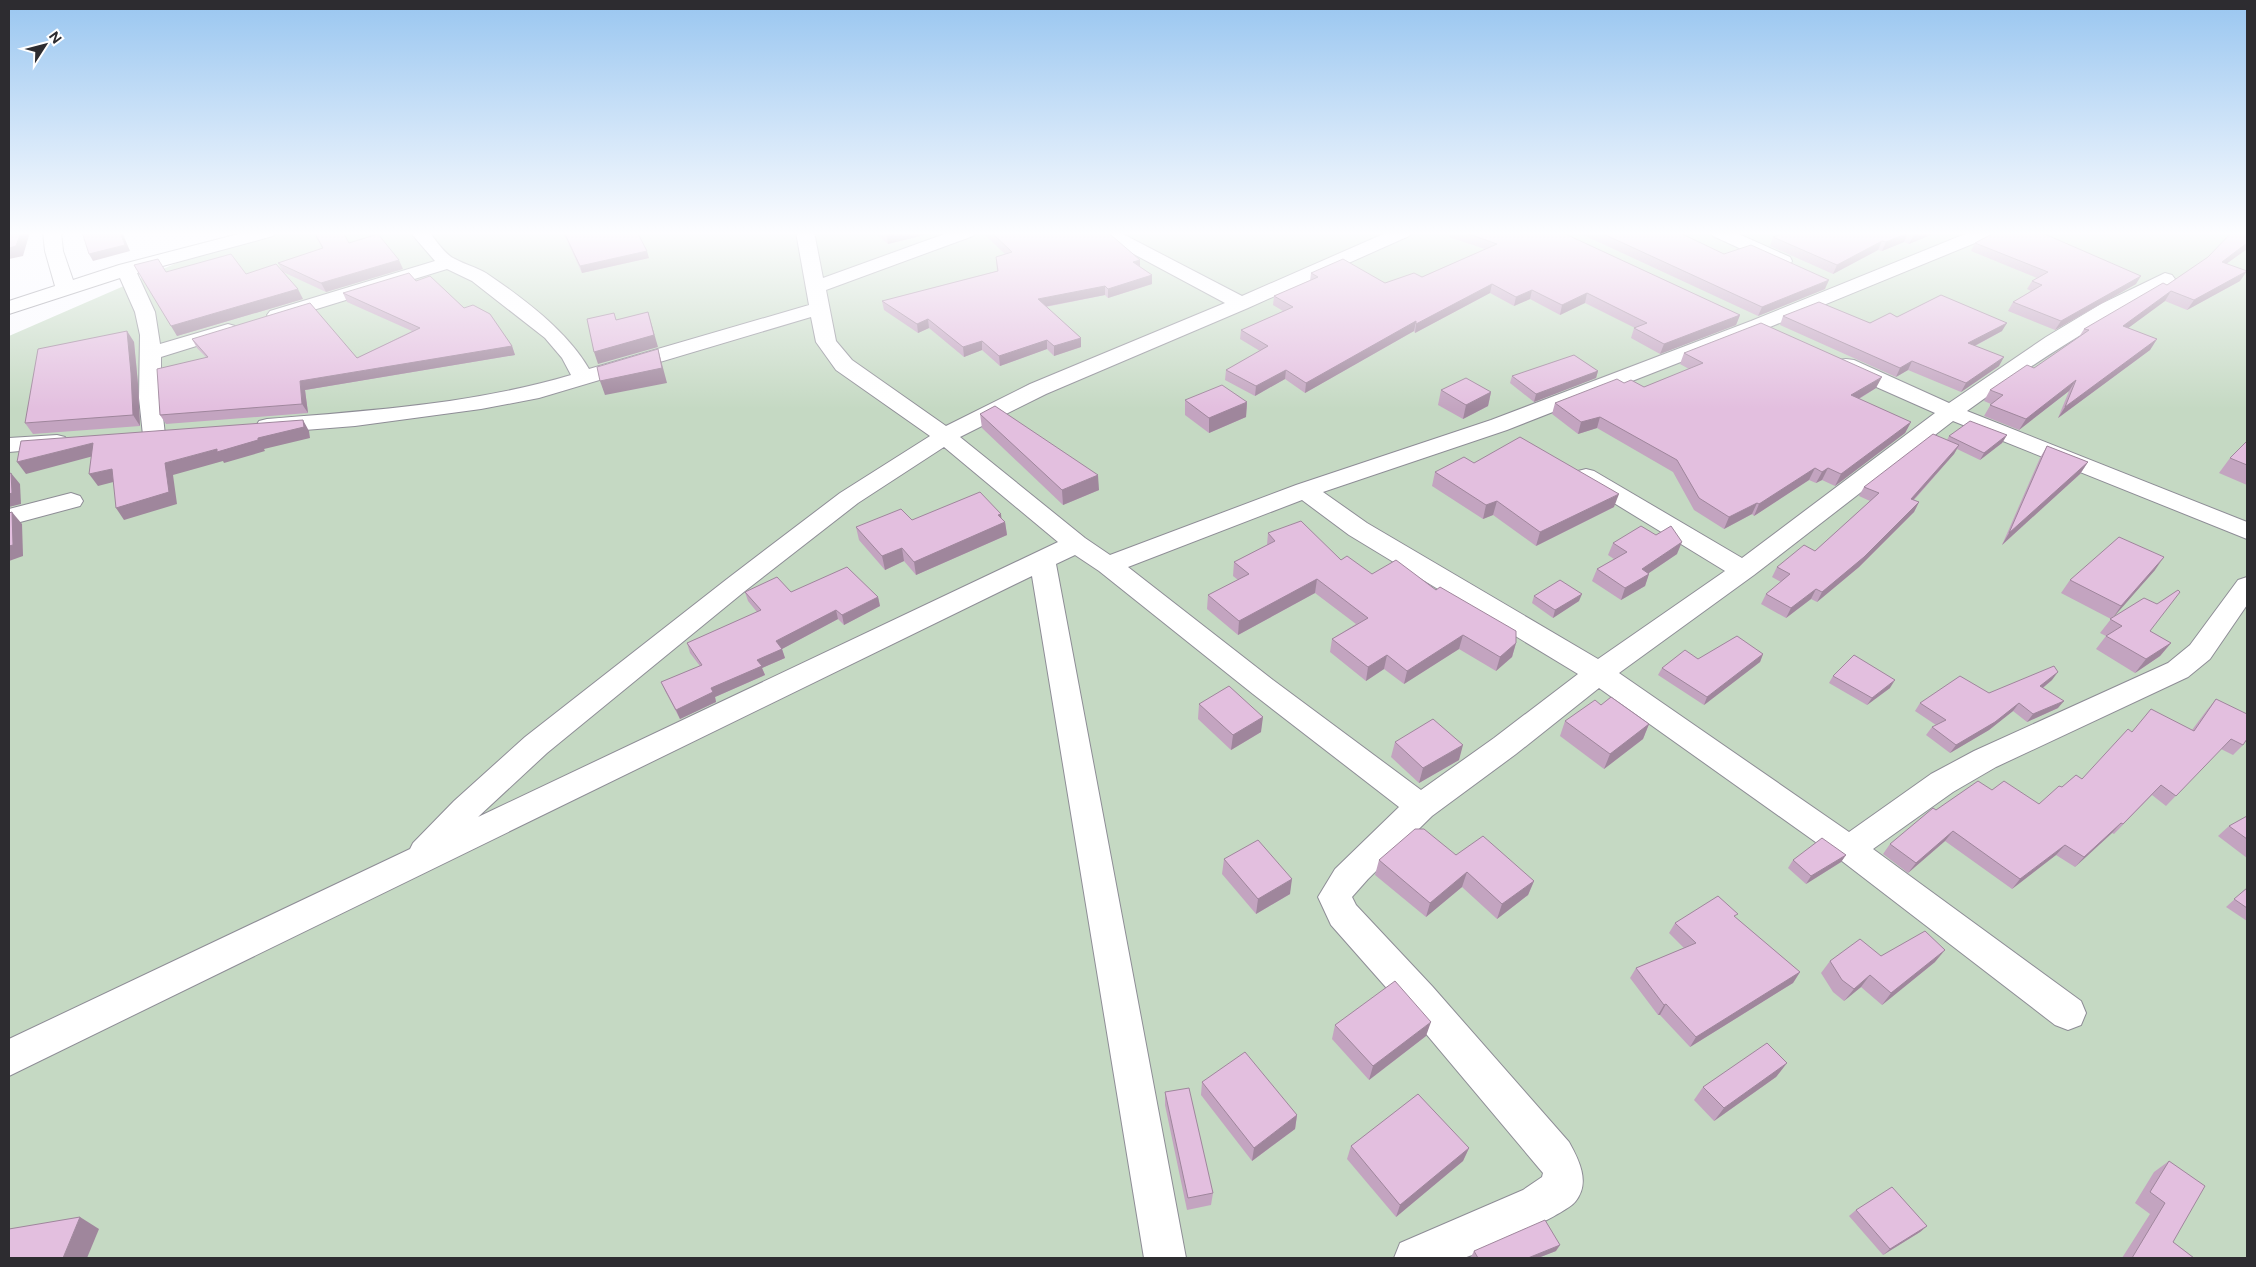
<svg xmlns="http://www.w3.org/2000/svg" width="2256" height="1267" font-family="Figtree,sans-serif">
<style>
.green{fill:#c5d9c3}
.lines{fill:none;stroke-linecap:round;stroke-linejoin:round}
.minor-casing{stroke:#8e8d96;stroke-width:2}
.minor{fill:#fff;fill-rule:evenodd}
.wall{fill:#c3a4c0}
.shaded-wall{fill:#9f869c}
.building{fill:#e3bfdf;stroke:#9f869c}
</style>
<rect width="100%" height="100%" fill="#fafafe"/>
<!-- green -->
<path class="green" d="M248,232H2247V1258H9V336Z"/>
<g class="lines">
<!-- minor casing -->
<g class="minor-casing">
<g id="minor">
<path d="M43,232H61L63,251L73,280L119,265L246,232H276L273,236L137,273L155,312L160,344L228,324L235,326L238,330L235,334L161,357V398L165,435L162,440L154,442L146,440L143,435L139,398L140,335L135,312L120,278L9,314V301L55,286L45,251Z"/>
<path d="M410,232H429C436,240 445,255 455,259C466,265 476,267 486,273C523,298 567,331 589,369L809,305L796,232H814L823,278L950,232H976L973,236L826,290L836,341L852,360L946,426L1030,384L1225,303L1100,236L1097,232H1119L1242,296L1388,232H1412L1409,236L1248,308L1046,394L960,437L1085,538L1110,555L1296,485L1491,420L1751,321L1970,232H1995L1992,236L1765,329L1507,430L1323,492L1367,523L1598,659L1725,571L1578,481L1574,476L1578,471L1586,469L1594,471L1742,558L1935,413L1838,370L1835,365L1838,360L1846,359L1854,360L1949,403L2046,337L2101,304L2165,273L2172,275L2175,279L2172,283C2100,321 2033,363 1967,411L2247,522V539L1953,421L1754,575L1619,673L1849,832L1931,774L1974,751L2168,663L2190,645L2238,580L2247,577V605L2210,659L2188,677L1996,767L1953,792L1873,849L2081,1001L2086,1013L2081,1025L2068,1030L2055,1025L1838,858L1599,688L1516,754L1432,816L1368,879L1352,897L1356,905L1432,986L1569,1142C1579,1160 1591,1183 1575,1202C1567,1213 1477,1255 1463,1258C1449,1261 1409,1259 1394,1258L1400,1243L1523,1190L1542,1177L1543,1173L1406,1010L1331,925L1318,897L1335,869L1399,807L1253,694L1099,571L1075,555L1056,564L1186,1258H1144L1032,576L9,1076V1039L410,849L413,843L454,801L525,737L727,579L840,493L930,436L836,370L816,342L811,317L539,398L481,409L355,426L267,433L259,431L256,426L259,421L267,419C368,411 473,404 571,375L562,358L545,338L472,281L447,269L284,319L277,321L270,319L267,315L270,311L435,261ZM944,447L1058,542L478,817L547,753L745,591L858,503ZM1302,500L1349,535L1578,674L1494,738L1421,790L1273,680L1128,567Z"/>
<path d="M1710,232H1734L1790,257L1792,261L1790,265L1783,267L1776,265L1713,236Z"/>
<path d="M57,435L65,437L69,442L65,447L9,452V438Z"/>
<path d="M71,493L80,496L83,501L80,506L9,525V509Z"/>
</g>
</g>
<!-- minor -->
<use href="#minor" class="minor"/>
</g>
<!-- wall -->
<g class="wall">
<path d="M314,232L349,243L403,269L326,292L283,272L303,299L177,336L166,272L246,274L283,272L278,263L322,248Z"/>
<path d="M563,232H564L649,258L582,273Z"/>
<path d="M874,232H936L888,244Z"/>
<path d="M982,232H1104L1140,267L1152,275V284L1108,298L1105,295L1046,307L1081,338V347L1054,356L1047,349L1000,366L982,350L964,357L929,328L918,333L884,310L882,301L997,271L996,257L1005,254Z"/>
<path d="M1450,232H1561L1740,315L1736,325L1660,354L1631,338L1634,328H1635L1585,303L1560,315L1530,299L1514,306L1490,293L1415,333L1414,331L1305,393L1285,379L1255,396L1225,380L1226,370L1260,351L1240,339L1241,330L1283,311L1273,305L1274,296L1310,281L1311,273L1385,283L1422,277L1485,249L1449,237Z"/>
<path d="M1577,232H1678L1724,254L1825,289L1758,316Z"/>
<path d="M1770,232H1938L1909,244L1904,242L1882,251L1878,250L1833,274L1770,246L1773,237L1778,235Z"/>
<path d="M2247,232V249L2227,263L2240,281L2187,310L2165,301L2128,328L2157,339L2150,350L2058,418L2069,391L2019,430L1984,416L1991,404L1984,401L1990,390L2034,368L2079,337L2084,329L2167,285Z"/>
<path d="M1975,243L2136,284L2055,330L2008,311L2013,302L2031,291L2027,289L2032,281L2037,278L1971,251Z"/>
<path d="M416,281L464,308L512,346L515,355L305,390L308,413L166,424L160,415L206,357L197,348L192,339L357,358L412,331L347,302L343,293Z"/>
<path d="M1783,316L1870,323L1897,317L2002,331L1975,346L1999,366L1961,392L1908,370L1896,377L1780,325Z"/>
<path d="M127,331L134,342L138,384L140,426L33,434L25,423Z"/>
<path d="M1684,353L1876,388L1859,399L1911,422L1905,433L1835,486L1822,480L1816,483L1809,480L1754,516L1752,514L1724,529L1694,510L1673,472L1597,428L1578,434L1552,414L1555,403L1624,383L1644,387L1689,369L1680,364Z"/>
<path d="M1598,371L1596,378L1534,402L1510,383L1512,376Z"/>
<path d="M1441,390L1491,392L1488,406L1463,419L1438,405Z"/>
<path d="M1185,400L1247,402L1246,417L1209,433L1185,415Z"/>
<path d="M980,414L1099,490L1063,505L982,428Z"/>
<path d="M2007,435L2002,443L1980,460L1957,449L1954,454L1914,500L1919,502L1914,512L1859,567L1817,602L1811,599L1786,618L1761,604L1766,594L1781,582L1772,577L1777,567L1815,551L1870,501L1859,496L1864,487L1947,440L1949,436Z"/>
<path d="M2247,441V485L2219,473L2230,458Z"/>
<path d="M2047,446L2088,462L2080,474L2002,545L2040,458Z"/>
<path d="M1474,463L1614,507L1536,546L1493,515L1483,519L1432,486L1435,472Z"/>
<path d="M1001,514V518L1005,522L1007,535L916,575L904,561L885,570L859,540L856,527L912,520Z"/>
<path d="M1268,533L1341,560L1372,574L1436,590L1516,643L1512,657L1496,671L1459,649L1404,684L1384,669L1366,681L1330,652L1332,639L1356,624L1315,593L1238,635L1207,609L1208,595L1238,580L1233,576L1234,562L1267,545Z"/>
<path d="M1613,543L1677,554L1649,573L1645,586L1621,600L1592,581L1597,569L1614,559L1608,555Z"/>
<path d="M2155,570L2112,618L2150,631L2171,643L2160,656L2135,673L2096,649L2106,636L2100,633L2111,619L2061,593L2070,580Z"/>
<path d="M745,592H791L878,597L880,606L844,625L838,619L782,649L785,658L762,668L765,675L715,697L716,702L680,719L665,691L661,682L700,666L690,653L687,643L757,612L748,601Z"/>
<path d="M1534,596L1579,601L1553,618L1532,603Z"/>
<path d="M1763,654L1760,662L1704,705L1658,675L1662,668L1698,659Z"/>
<path d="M1833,676L1890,688L1867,705L1829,683Z"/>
<path d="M2052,680L2043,688L2058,708L2027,722L2013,711L1989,730L1950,753L1926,735L1932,727L1936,725L1915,711L1920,703L1989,693Z"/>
<path d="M2216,699L2243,745L2233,755L2221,749L2166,806L2152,795L2114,834L2112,833L2075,867L2056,855L2012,889L1945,841L1908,873L1883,854L1890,844L1936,810L1992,790L2039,804L2062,787L2082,779L2192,730L2207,710Z"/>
<path d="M1199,704L1261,732L1231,750L1198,719Z"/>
<path d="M1601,705L1649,724L1643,739L1604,769L1560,736L1565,721Z"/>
<path d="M1395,742L1459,760L1419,783L1391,757Z"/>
<path d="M2247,816V858L2218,836L2229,826Z"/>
<path d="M1456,855L1534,881L1528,895L1497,919L1462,887L1426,917L1375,875L1379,860Z"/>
<path d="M1846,855L1841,862L1806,884L1788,868L1793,860Z"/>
<path d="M1224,859L1290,894L1256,914L1222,874Z"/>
<path d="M2247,888V921L2226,907Z"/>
<path d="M1736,918L1800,972L1793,983L1690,1047L1660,1015H1658L1630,978L1636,968L1684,948L1669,933L1675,923Z"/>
<path d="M1881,956L1935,962L1882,1005L1861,987L1844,1001L1833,992L1821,973L1830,961Z"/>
<path d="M1335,1025L1426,1036L1369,1080L1332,1039Z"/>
<path d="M1787,1063L1776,1077L1714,1121L1694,1100L1703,1087Z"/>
<path d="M1202,1082L1297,1115L1295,1129L1252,1161L1201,1095Z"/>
<path d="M1165,1092L1213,1193L1211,1205L1187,1210L1165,1105Z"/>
<path d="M1351,1146L1469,1148L1463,1161L1396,1217L1347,1159Z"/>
<path d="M2169,1161L2173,1242L2194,1258H2122L2150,1214L2135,1203L2154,1172Z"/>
<path d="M1856,1210L1927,1226L1920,1232L1883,1255L1849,1216Z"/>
<path d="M1474,1251H1556L1538,1258H1472L1471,1257Z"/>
</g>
<!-- shaded-wall -->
<g class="shaded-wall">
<path d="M21,232H30L23,256L9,259V248Z"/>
<path d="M120,232H122L130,251L93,261L89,254Z"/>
<path d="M900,232H936L888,244L887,235Z"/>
<path d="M1922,232H1938L1909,244L1914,235Z"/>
<path d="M1908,233L1904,242L1882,251L1886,242Z"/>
<path d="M1882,241L1878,250L1833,274L1837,265Z"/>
<path d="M2247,243V249L2215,272L2222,262Z"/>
<path d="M647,251L649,258L582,273L580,266Z"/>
<path d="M399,260L403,269L326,292L321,283Z"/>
<path d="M1140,260V268L1133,262Z"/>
<path d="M2247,271L2240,281L2187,310L2194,300Z"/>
<path d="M1152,275V284L1108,298V289Z"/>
<path d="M2141,276L2136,284L2055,330L2061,321Z"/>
<path d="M1829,280L1825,289L1758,316L1762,307Z"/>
<path d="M1492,284L1490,293L1415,333L1416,324Z"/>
<path d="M1105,286V295L1038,308V299Z"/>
<path d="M298,289L303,299L177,336L171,326Z"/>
<path d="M1532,290L1530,299L1514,306L1516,297Z"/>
<path d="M2171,291L2165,301L2116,337L2123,326Z"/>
<path d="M1587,293L1585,303L1560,315L1562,305Z"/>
<path d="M648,312L658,347L598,364L594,352Z"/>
<path d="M1740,315L1736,325L1660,354L1664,344Z"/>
<path d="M928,319L929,328L918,333L917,324Z"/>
<path d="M1416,321L1414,331L1305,393L1306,383Z"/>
<path d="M2007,323L2002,331L1963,352L1968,343Z"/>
<path d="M127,331L134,342L138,384L140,426L133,415Z"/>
<path d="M1081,338V347L1054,356V346Z"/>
<path d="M2157,339L2150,350L2058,418L2065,407Z"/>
<path d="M1047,340V349L1000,366L999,356Z"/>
<path d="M982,341V350L964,357L963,347Z"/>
<path d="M512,346L515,355L305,390L308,413L302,404L300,381Z"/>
<path d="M658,349L667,383L605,395L600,381Z"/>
<path d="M2004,357L1999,366L1961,392L1966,383Z"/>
<path d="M1912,361L1908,370L1896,377L1900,368Z"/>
<path d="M1286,370L1285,379L1255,396L1256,386Z"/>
<path d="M1598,371L1596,378L1534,402L1536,394Z"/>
<path d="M1882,377L1876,388L1845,407L1851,395Z"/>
<path d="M2076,380L2069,391L2019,430L2026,419Z"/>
<path d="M1491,392L1488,406L1463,419L1466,405Z"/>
<path d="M1247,402L1246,417L1209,433V418Z"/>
<path d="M1600,417L1597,428L1578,434L1581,422Z"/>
<path d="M303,420L309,431L310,438L264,449L265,451L224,463L223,461L173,475L177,504L124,520L116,508L165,463L258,438Z"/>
<path d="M1911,422L1905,433L1835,486L1841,474Z"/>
<path d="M2007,435L2002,443L1980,460L1984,453Z"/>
<path d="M93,443L101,454L26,474L17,462Z"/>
<path d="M1959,445L1954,454L1906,508L1911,499Z"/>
<path d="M2088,462L2080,474L2002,545L2009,533Z"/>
<path d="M1815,468L1809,480L1754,516L1759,504Z"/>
<path d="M1828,468L1822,480L1816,483L1822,472Z"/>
<path d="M112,469L121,480L98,486L89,474Z"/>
<path d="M11,473L20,484L21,504L9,507V494Z"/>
<path d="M1098,475L1099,490L1063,505L1062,490Z"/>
<path d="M1619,494L1614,507L1536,546L1540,532Z"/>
<path d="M1497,501L1493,515L1483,519L1486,505Z"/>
<path d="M1919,502L1914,512L1859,567L1817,602L1822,592Z"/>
<path d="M1757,503L1752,514L1724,529L1729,517Z"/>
<path d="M12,512L22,524L23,556L9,561V546Z"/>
<path d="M1001,514L1002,523L1005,522L1007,535L916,575L914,562Z"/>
<path d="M1682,542L1677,554L1637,581L1642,569Z"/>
<path d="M902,548L904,561L885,570L882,556Z"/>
<path d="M2164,557L2155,570L2112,619L2121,606Z"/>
<path d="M1649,574L1645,586L1621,600L1625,588Z"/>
<path d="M1317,579L1315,593L1238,635L1239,621Z"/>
<path d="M1816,589L1811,599L1786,618L1791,608Z"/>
<path d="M1582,594L1579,601L1553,618L1555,610Z"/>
<path d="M878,597L880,606L844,625L842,615Z"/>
<path d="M836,610L838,619L782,649L785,658L762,668L765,675L715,697L716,702L680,719L676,710L757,660L776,641Z"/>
<path d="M1463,635L1459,649L1404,684L1407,671Z"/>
<path d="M1516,643L1512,657L1496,671L1500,657Z"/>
<path d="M2171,643L2160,656L2135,673L2146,659Z"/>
<path d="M1763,654L1760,662L1704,705L1707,697Z"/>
<path d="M1387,655L1384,669L1366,681L1368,667Z"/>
<path d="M2058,672L2052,680L2035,694L2040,686Z"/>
<path d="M1895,680L1890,688L1867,705L1872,698Z"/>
<path d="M2064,701L2058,708L2027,722L2033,714Z"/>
<path d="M2019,703L2013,711L1989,730L1950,753L1956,745Z"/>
<path d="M1263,717L1261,732L1231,750L1233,735Z"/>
<path d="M1649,724L1643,739L1604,769L1610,754Z"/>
<path d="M1463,745L1459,760L1419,783L1423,768Z"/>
<path d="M2121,823L2112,833L2075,867L2084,857Z"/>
<path d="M1953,831L1945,841L1908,873L1916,863Z"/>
<path d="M2065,845L2056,855L2012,889L2020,879Z"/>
<path d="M1846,855L1841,862L1806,884L1811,876Z"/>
<path d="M1467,872L1462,887L1426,917L1430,903Z"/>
<path d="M1292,879L1290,894L1256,914L1258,899Z"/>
<path d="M1534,881L1528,895L1497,919L1502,904Z"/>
<path d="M1945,950L1935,962L1882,1005L1891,993Z"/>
<path d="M1800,972L1793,983L1690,1047L1696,1037Z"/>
<path d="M1870,975L1861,987L1844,1001L1854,989Z"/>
<path d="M1666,1004L1660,1015H1658L1664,1005Z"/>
<path d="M1431,1022L1426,1036L1369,1080L1373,1066Z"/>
<path d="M1787,1063L1776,1077L1714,1121L1724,1108Z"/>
<path d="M1297,1115L1295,1129L1252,1161L1254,1148Z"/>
<path d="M1469,1148L1463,1161L1396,1217L1400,1205Z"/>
<path d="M80,1217L99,1229L87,1258H63Z"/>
<path d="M1927,1226L1920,1232L1883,1255L1890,1249Z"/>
<path d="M1560,1245L1556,1251L1538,1258H1528Z"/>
</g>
<!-- building -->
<g class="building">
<path d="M9,232H21L16,246L9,248Z"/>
<path d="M82,232H120L125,245L89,254Z"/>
<path d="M314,232H343L349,243L378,234L399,260L321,283L278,263L323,248Z"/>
<path d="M564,232H637L647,251L580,266Z"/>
<path d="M883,232H900L887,235Z"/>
<path d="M991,232H1104L1111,235L1140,260L1133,262L1152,275L1108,289L1105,286L1038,299L1081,338L1054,346L1047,340L999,356L982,341L963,347L928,319L917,324L882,301L998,271L996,257L1012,252Z"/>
<path d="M1463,232H1561L1740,315L1664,344L1634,328L1647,323L1587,293L1562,305L1532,290L1516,297L1492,284L1416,324V321L1306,383L1286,370L1256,386L1226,370L1268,346L1241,330L1293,307L1274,296L1318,277L1311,273L1343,259L1385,283L1414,273L1422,277L1497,244Z"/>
<path d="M1599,232H1678L1724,254L1751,245L1829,280L1762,307Z"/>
<path d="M1788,232H1922L1914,235L1908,233L1886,242L1882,241L1837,265L1773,237Z"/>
<path d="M1996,232H2040L2141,276L2061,321L2013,302L2042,285L2032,281L2048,272L1975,243Z"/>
<path d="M2232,232H2247V243L2222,262L2247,271L2194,300L2171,291L2123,326L2157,339L2065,407L2076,380L2026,419L1990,405L2003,395L1990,390L2027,365L2034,368L2089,330L2084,329L2163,283L2167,285L2208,257Z"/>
<path d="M231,254L246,274L276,264L298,289L171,326L134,265L158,259L166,272Z"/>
<path d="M409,273L416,281L430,276L464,308L473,305L490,314L512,346L300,381L302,404L160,415L157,369L208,357L192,339L310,303L357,358L420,328L343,293Z"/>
<path d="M1941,295L2007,323L1968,343L2004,357L1966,383L1912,361L1900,368L1783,316L1819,302L1870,323L1890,313L1897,317Z"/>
<path d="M648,312L654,335L594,352L587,319L614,313L616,320Z"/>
<path d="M1761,323L1882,377L1851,395L1911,422L1841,474L1828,468L1822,472L1815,468L1759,504L1757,503L1729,517L1699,498L1677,460L1600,417L1581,422L1555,403L1617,379L1624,383L1631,380L1644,387L1703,363L1684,353Z"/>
<path d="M127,331L131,373L133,415L25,423L38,349Z"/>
<path d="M658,349L662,368L600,381L597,367Z"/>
<path d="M1574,355L1598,371L1536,394L1512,376Z"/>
<path d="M1466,378L1491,392L1466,405L1441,390Z"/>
<path d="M1222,385L1247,402L1209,418L1185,400Z"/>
<path d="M995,406L1098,475L1062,490L980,414Z"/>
<path d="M303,420L304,427L258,438V440L217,452V449L165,463L169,492L116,508L112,469L89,474L93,443L17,462L21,441Z"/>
<path d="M1970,421L2007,435L1984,453L1949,436Z"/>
<path d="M1933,434L1959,445L1911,499L1919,502L1864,557L1822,592L1816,589L1791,608L1766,594L1790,574L1777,567L1804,545L1815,551L1879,493L1864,487Z"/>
<path d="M1520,437L1619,494L1540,532L1497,501L1486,505L1435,472L1464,457L1474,463Z"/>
<path d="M2247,441V465L2230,458Z"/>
<path d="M2047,446L2088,462L2009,533Z"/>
<path d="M11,473L12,493L9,494V474Z"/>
<path d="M980,492L1001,514L998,515L1005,522L914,562L902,548L882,556L856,527L901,509L912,520Z"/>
<path d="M12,512L13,545L9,546V513Z"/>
<path d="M1301,521L1341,560L1347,556L1372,574L1396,560L1436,590L1440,587L1516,631V643L1500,657L1463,635L1407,671L1387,655L1368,667L1332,639L1368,618L1317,579L1239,621L1208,595L1249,574L1234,562L1275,541L1268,533Z"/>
<path d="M1641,526L1656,535L1671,526L1682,542L1642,569L1649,574L1625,588L1597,569L1627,552L1613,543Z"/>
<path d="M2119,537L2164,557L2121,606L2070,580Z"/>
<path d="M847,567L878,597L842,615L836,610L776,641L782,649L757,660L762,666L711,688L713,692L676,710L661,682L702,665L687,643L761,610L745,592L777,577L791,592Z"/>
<path d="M1560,580L1582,594L1555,610L1534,596Z"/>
<path d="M2178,590L2180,592L2150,631L2171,643L2146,659L2106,636L2122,626L2110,619L2144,598L2157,604Z"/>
<path d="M1737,636L1763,654L1707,697L1662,668L1685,650L1698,659Z"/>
<path d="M1854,655L1895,680L1872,698L1833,676Z"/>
<path d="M2054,666L2058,672L2040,686L2064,701L2033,714L2019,703L1995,722L1956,745L1932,727L1946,720L1920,703L1960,676L1989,693Z"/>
<path d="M1229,686L1263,717L1233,735L1199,704Z"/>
<path d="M1611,697L1649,724L1610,754L1565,721L1595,700L1601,705Z"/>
<path d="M2216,699L2247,714V739L2243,745L2231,739L2176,796L2161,785L2123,824L2121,823L2084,857L2065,845L2020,879L1953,831L1916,863L1890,844L1933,808L1936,810L1978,781L1992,790L2004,781L2039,804L2059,786L2062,787L2076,775L2082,779L2128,729L2132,732L2151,709L2194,731Z"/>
<path d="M1433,719L1463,745L1423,768L1395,742Z"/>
<path d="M2247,816V839L2229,826Z"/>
<path d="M1415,829H1424L1456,855L1483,836L1534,881L1502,904L1467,872L1430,903L1379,860Z"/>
<path d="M1822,838L1846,855L1811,876L1793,860Z"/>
<path d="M1258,840L1292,879L1258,899L1224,859Z"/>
<path d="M2247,888V908L2234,899Z"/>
<path d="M1718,896L1738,914L1734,916L1800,972L1696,1037L1666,1004L1664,1005L1636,968L1696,943L1675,923Z"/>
<path d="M1925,931L1945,950L1891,993L1870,975L1854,989L1842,980L1830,961L1860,939L1881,956Z"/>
<path d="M1395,981L1431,1022L1373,1066L1335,1025Z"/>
<path d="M1767,1043L1787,1063L1724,1108L1703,1087Z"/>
<path d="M1245,1052L1297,1115L1254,1148L1202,1082Z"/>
<path d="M1189,1088L1213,1193L1188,1198L1165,1092Z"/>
<path d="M1418,1094L1469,1148L1400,1205L1351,1146Z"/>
<path d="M2169,1161L2205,1186L2173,1242L2194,1258H2132L2165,1203L2150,1192Z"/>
<path d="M1892,1187L1927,1226L1890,1249L1856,1210Z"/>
<path d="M80,1217L63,1258H9V1229Z"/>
<path d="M1545,1220L1560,1245L1528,1258H1478L1474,1251Z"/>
</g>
<!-- sky -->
<linearGradient id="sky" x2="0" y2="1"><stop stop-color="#99c6f0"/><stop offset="0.57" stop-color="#fdfdff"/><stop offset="1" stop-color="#fdfdff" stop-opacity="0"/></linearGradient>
<rect width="2256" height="409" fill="url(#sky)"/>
<!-- border -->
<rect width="2256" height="1267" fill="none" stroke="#2d2c30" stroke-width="20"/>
<!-- north arrow -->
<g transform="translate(45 45) rotate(54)" stroke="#ffffff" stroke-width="4" paint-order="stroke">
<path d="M0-4L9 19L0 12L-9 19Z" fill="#2d2c30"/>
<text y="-8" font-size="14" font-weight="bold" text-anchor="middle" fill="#2d2c30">N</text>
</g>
</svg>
